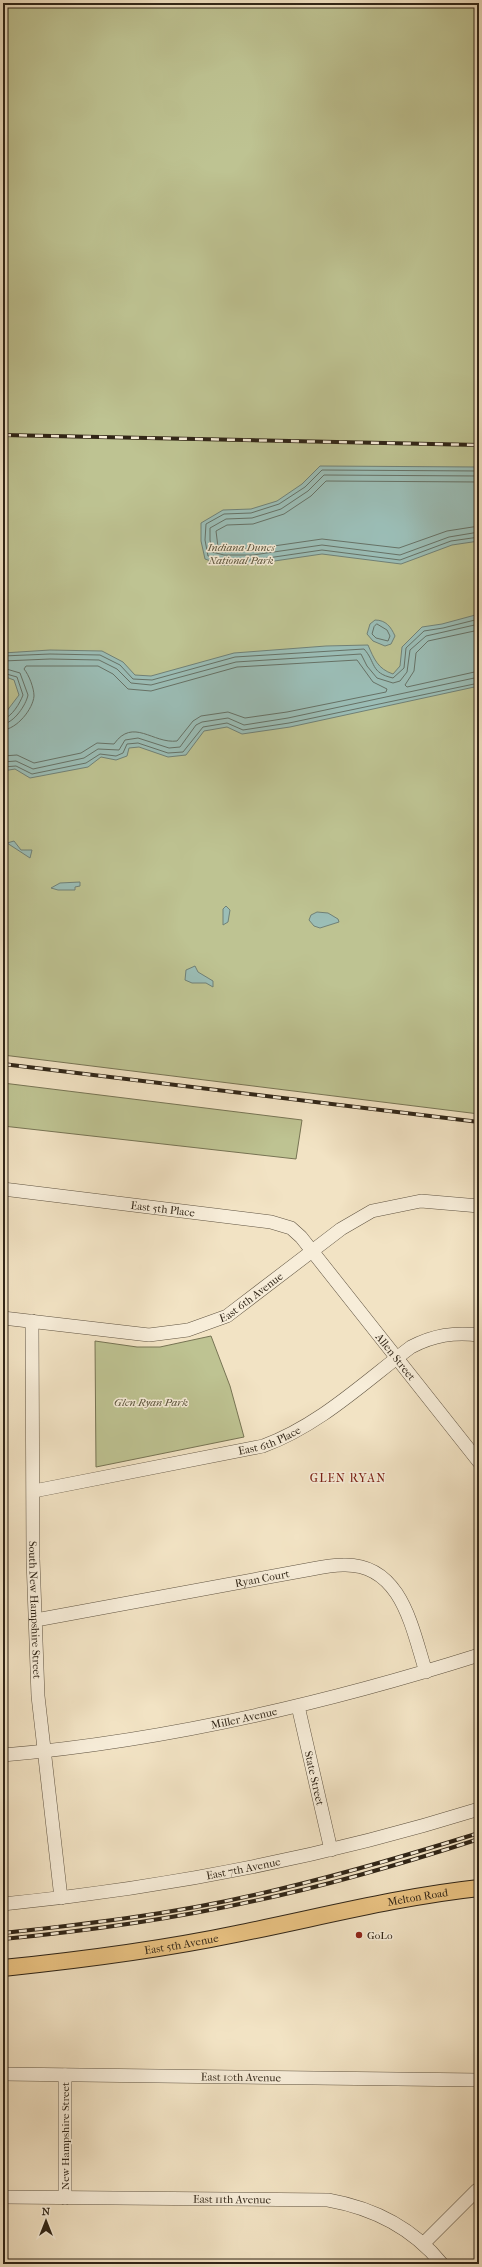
<svg xmlns="http://www.w3.org/2000/svg" width="482" height="2267" font-family="'IM FELL French Canon',serif">
<style>
.green{fill:#bec392;stroke:#777454}
.water{fill:#9bbeb7;stroke:#708177}
.lines{fill:none;stroke-linecap:round;stroke-linejoin:round}
.shore{stroke:#667267;stroke-width:1}
.minor-casing{stroke:#605442;stroke-width:14}
.major-casing{stroke:#302517;stroke-width:18}
.minor{stroke:#f7edd9;stroke-width:13}
.major{stroke:#e9c282;stroke-width:16}
.rail-casing{stroke:#302517;stroke-width:4}
.rail{stroke:#f7edd9;stroke-width:2.5;stroke-dasharray:8;stroke-linecap:butt}
.poi-dot{fill:#8f2418;stroke:#f7edd9;stroke-width:1.5}
.labels{text-anchor:middle;stroke-width:3;stroke-linejoin:round;paint-order:stroke}
.park-label{font-size:11px;font-style:italic;fill:#5b543c;stroke:#f7edd9}
.street-label{font-size:11px;fill:#302517;stroke:#f7edd9}
.poi-label{font-size:11px;fill:#302517;stroke:#f7edd9;text-anchor:start}
.neighbourhood-label{font-size:12px;letter-spacing:1px;fill:#7a1f14;stroke:#f7edd9}
</style>
<rect width="100%" height="100%" fill="#f2e3c4"/>
<filter id="stains"><feTurbulence type="fractalNoise" baseFrequency=".005" numOctaves="4"/><feColorMatrix values="0 0 0 0 .2 0 0 0 0 .09 0 0 0 0 .02 0 0 0 .5 -.17"/></filter>
<radialGradient id="worn" r=".72"><stop offset=".6" stop-color="#630" stop-opacity="0"/><stop offset="1" stop-color="#630" stop-opacity=".3"/></radialGradient>
<!-- green -->
<g class="green">
<path d="M3,3H479V1114L3,1055Z"/>
<path d="M3,1083L302,1120L296,1159L3,1126Z"/>
<path d="M211,1336L230,1386L244,1437L96,1467L95,1341L137,1347H160Z"/>
</g>
<!-- water -->
<g class="water">
<path d="M320,466L479,467V541L452,545L401,564L322,554L254,564L222,565L205,559L201,541V523L223,510L251,509L277,501L302,484Z"/>
<path d="M479,614V686L290,727L242,734L227,727L204,731L186,755L168,757L139,747L129,748L127,756L116,760L101,757L88,767L30,778L15,769L3,771V716L19,695L14,680L3,676V653L50,650L102,651L123,662L135,675L151,676L234,653L326,646L368,645C374,659 378,669 393,674L400,666L402,647L422,627L442,624Z"/>
<path d="M375,620C386,620 391,627 395,636L391,644L385,646L373,641L367,634L370,624Z"/>
<path d="M14,841L21,850H32L30,858L7,843Z"/>
<path d="M80,882V886L75,887V890H58L51,888L60,883Z"/>
<path d="M226,906L230,910L228,922L223,925V909Z"/>
<path d="M317,912L328,913L338,919L339,922L320,928L314,926L309,920L311,915Z"/>
<path d="M195,966L198,972L213,981V987L206,983H192L185,980L186,970Z"/>
</g>
<g class="lines">
<!-- shore -->
<g class="shore">
<path d="M479,471L322,470L305,487L279,504L251,513L224,514L206,524L205,540L208,556L223,560H254L322,550L400,560L451,541L479,537"/>
<path d="M479,476L324,475L308,491L281,509L252,518L226,519L210,528V540L212,552L224,555H253L322,545L400,555L449,537L479,532"/>
<path d="M479,482L326,481L311,496L284,514L253,524L227,525L216,531L218,547L224,549H253L322,539L399,548L447,531L479,526"/>
<path d="M377,624L387,630L390,636L388,641L376,638L372,634L374,627Z"/>
<path d="M479,630L428,641L416,653L414,671L405,685L407,687L479,671"/>
<path d="M3,656L50,654L100,655L120,665L133,679L152,680L235,657L364,649C376,662 370,673 393,678L404,668L406,648L424,631L443,628L479,619"/>
<path d="M3,661L50,659L99,660L117,669L131,683L151,685L236,662L361,654L367,666L377,678L393,683L400,681L407,672L410,650L426,636L479,624"/>
<path d="M3,668L20,673L28,695C26,705 14,723 3,724"/>
<path d="M3,673L17,677L23,695C20,703 12,717 3,719"/>
<path d="M3,730C17,729 33,709 34,696C34,688 29,675 24,669L26,666H98L113,674L128,689L151,691L237,667L357,660L373,682L387,689L386,692L287,712L245,718L228,712L201,716L193,721L177,741C153,744 133,717 114,744L97,743L81,753L34,763L17,755L3,756"/>
<path d="M3,762L16,761L33,769L84,758L98,749L119,750L125,740L138,738L169,748L180,747L196,725L202,722L228,718L244,725L288,718L479,677"/>
<path d="M3,767L16,766L32,774L86,763L100,754L116,756L123,753L127,744L138,743L168,753L183,752L203,727L227,723L243,730L289,723L479,683"/>
</g>
<!-- minor casing -->
<g class="minor-casing">
<g id="minor">
<path id="s1" d="M3,1189L271,1222L291,1228L301,1237L479,1462"/>
<path id="s2" d="M3,1318L149,1335L188,1330L227,1316L341,1229L372,1211L421,1201L479,1206"/>
<path id="s3" d="M32,1321L33,1559L38,1696L61,1898"/>
<path id="s4" d="M34,1491L263,1446C320,1425 363,1383 411,1347C434,1335 454,1332 479,1335"/>
<path id="s5" d="M36,1620L312,1569C322,1567 332,1565 343,1565C402,1563 412,1629 426,1672"/>
<path id="s6" d="M298,1706L331,1850"/>
<path id="s7" d="M3,1755C165,1741 324,1704 479,1655"/>
<path id="s8" d="M3,1904C164,1888 325,1857 479,1809"/>
<path id="s9" d="M3,2074L479,2080"/>
<path id="s10" d="M3,2197L328,2200C373,2208 413,2228 442,2264"/>
<path d="M65,2198V2075"/>
<path d="M424,2243L477,2190"/>
</g>
</g>
<!-- major casing -->
<g class="major-casing">
<g id="major">
<path id="s11" d="M3,1968C81,1960 159,1950 236,1934C317,1918 396,1897 479,1888"/>
</g>
</g>
<!-- minor -->
<use href="#minor" class="minor"/>
<!-- major -->
<use href="#major" class="major"/>
<!-- rail casing -->
<g class="rail-casing">
<g id="rail">
<path d="M3,435L479,445"/>
<path d="M3,1064L479,1122"/>
<path d="M3,1933C87,1924 172,1914 254,1895C330,1878 405,1856 479,1833"/>
<path d="M3,1939C87,1931 172,1919 254,1901C330,1885 405,1863 479,1839"/>
</g>
</g>
<!-- rail -->
<use href="#rail" class="rail"/>
</g>
<!-- markers -->
<circle class="poi-dot" cx="359" cy="1935" r="4"/>
<g class="labels">
<!-- park labels -->
<g class="park-label">
<text x="241" y="551">Indiana Dunes<tspan x="241" dy="13">National Park</tspan></text>
<text x="151" y="1406">Glen Ryan Park</text>
</g>
<!-- street labels -->
<g class="street-label">
<text dy="4" stroke="none"><textPath href="#s1" startOffset="161">East 5th Place</textPath></text>
<text dy="4" stroke="none"><textPath href="#s2" startOffset="258">East 6th Avenue</textPath></text>
<text dy="4" stroke="none"><textPath href="#s1" startOffset="457">Allen Street</textPath></text>
<text dy="4" stroke="none"><textPath href="#s4" startOffset="241">East 6th Place</textPath></text>
<text dy="4" stroke="none"><textPath href="#s5" startOffset="230">Ryan Court</textPath></text>
<text dy="4" stroke="none"><textPath href="#s3" startOffset="289">South New Hampshire Street</textPath></text>
<text dy="4" stroke="none"><textPath href="#s7" startOffset="244">Miller Avenue</textPath></text>
<text dy="4" stroke="none"><textPath href="#s6" startOffset="74">State Street</textPath></text>
<text dy="4" stroke="none"><textPath href="#s8" startOffset="243">East 7th Avenue</textPath></text>
<text dy="4" stroke="none"><textPath href="#s11" startOffset="421">Melton Road</textPath></text>
<text dy="4" stroke="none"><textPath href="#s11" startOffset="180">East 5th Avenue</textPath></text>
<text dy="4" stroke="none"><textPath href="#s9" startOffset="238">East 10th Avenue</textPath></text>
<text transform="translate(65 2136) rotate(-90)" y="4">New Hampshire Street</text>
<text dy="4" stroke="none"><textPath href="#s10" startOffset="229">East 11th Avenue</textPath></text>
</g>
<!-- poi labels -->
<g class="poi-label">
<text x="367" y="1939">GoLo</text>
</g>
<!-- neighbourhood labels -->
<g class="neighbourhood-label">
<text x="348" y="1482">GLEN RYAN</text>
</g>
</g>
<!-- margin -->
<rect width="482" height="2267" fill="none" stroke="#f2e3c4" stroke-width="16"/>
<rect x="4" y="4" width="474" height="2259" fill="none" stroke="#302517" stroke-width="2"/>
<rect x="8" y="8" width="466" height="2251" fill="none" stroke="#302517"/>
<!-- north arrow -->
<g transform="translate(46 2221)" stroke="#f7edd9" stroke-width="3" paint-order="stroke">
<path d="M0-3L7 15L0 10L-7 15Z" fill="#302517"/>
<text y="-6" font-size="11" font-weight="bold" text-anchor="middle" fill="#302517">N</text>
</g>
<rect width="100%" height="100%" filter="url(#stains)"/>
<rect width="100%" height="100%" fill="url(#worn)"/>
</svg>
